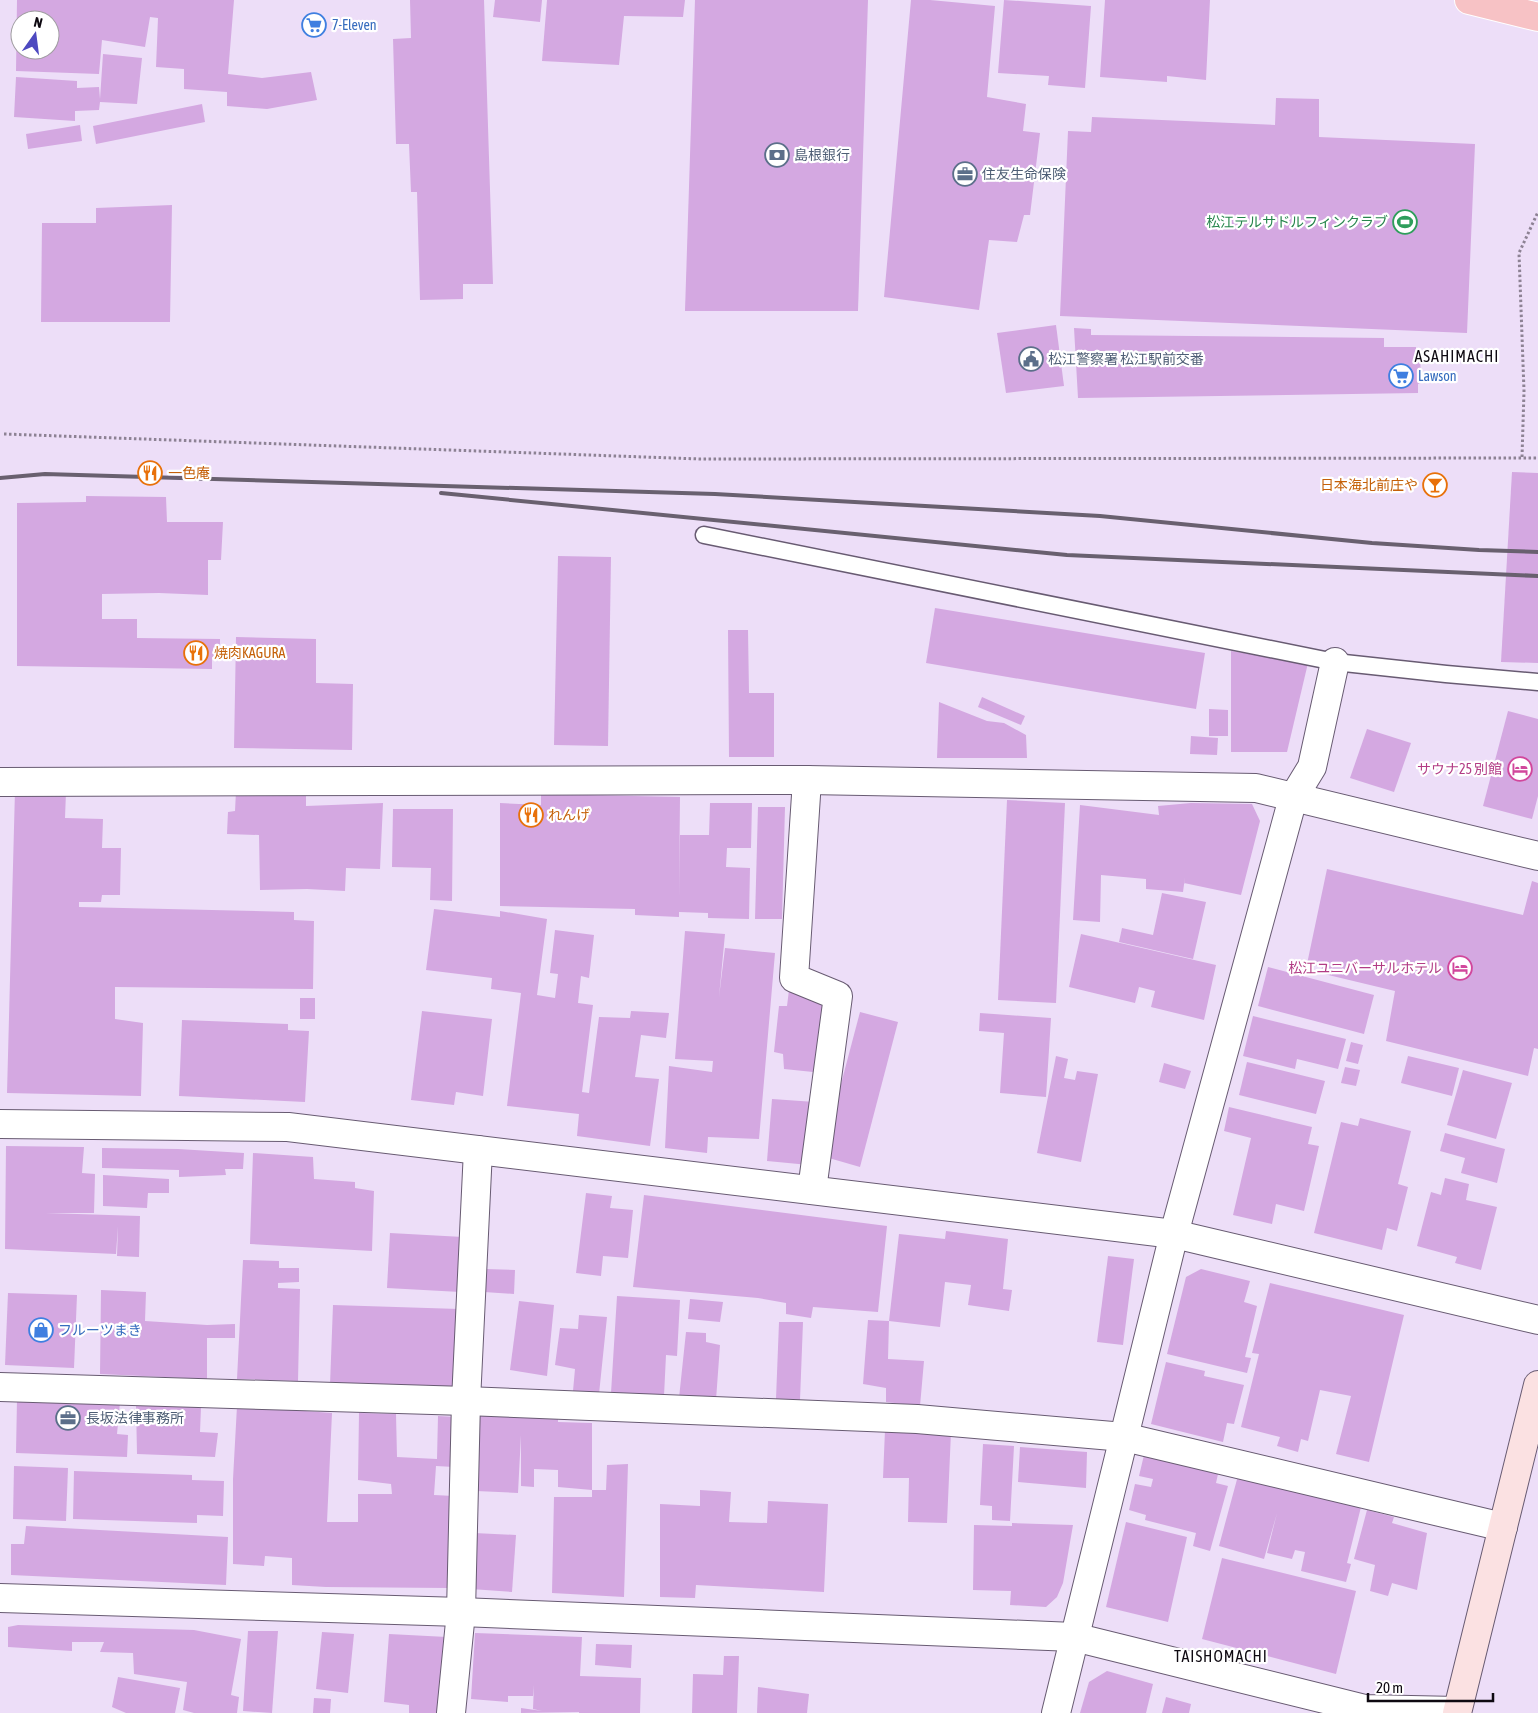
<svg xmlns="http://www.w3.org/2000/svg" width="1538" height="1713" font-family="'Asap Condensed','Noto Sans JP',sans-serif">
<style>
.building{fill:#d4a8e1;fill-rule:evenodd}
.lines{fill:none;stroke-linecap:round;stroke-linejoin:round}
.lane-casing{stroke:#685b72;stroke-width:19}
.street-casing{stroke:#685b72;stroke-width:30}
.secondary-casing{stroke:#685b72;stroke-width:30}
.primary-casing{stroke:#fff;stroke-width:30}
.path{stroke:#8d8294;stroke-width:3;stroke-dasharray:2.5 2.5;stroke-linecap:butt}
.lane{stroke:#fff;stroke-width:16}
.street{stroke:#fff;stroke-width:28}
.secondary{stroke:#fbe1e2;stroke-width:28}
.primary{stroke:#f7c2c5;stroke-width:28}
.rail{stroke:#69606f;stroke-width:4}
.labels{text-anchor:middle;stroke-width:4.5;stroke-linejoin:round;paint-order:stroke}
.shop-label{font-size:14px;fill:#366cbe;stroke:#fff;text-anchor:start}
.service-label{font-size:14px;fill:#4e5e75;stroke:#fff;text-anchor:start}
.leisure-label{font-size:14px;fill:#27864d;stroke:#fff;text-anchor:end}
.food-label{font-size:14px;fill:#c56008;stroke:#fff;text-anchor:start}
.hotel-label{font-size:14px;fill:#b23c85;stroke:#fff;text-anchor:end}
.quarter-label{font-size:16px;letter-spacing:1px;fill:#0e0911;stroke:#fff}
</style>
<rect width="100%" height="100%" fill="#eddef8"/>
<!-- building -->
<g class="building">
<path d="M17,0H234L228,74L262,78L311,72L317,100L267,109L227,106V92L184,89V69L156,67L158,18L150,17L145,47L102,40L99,74L16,71ZM20,20H50V50H20Z"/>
<path d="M410,0H484L493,284H463V299L420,300L417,192H411L409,144H396L393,39L411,38Z"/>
<path d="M495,0H542L540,22L493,17Z"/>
<path d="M547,0H685L683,17L624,16L619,65L542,61Z"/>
<path d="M695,0H868L858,311H685Z"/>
<path d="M911,0H930L995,6L987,97L1026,104L1023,131L1040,133L1030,215H1024L1017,242L989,240L979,310L884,297Z"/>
<path d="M1004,0L1091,6L1085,88L1048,85L1049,76L998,73Z"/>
<path d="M1105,0H1210L1206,80L1167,76V82L1100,77Z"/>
<path d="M103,54L142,58L137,104L100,102L99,110L75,111V121L14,117L16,77L77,81V88L99,87L100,99Z"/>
<path d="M1276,98L1319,99V137L1475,144L1467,333L1060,316L1068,131L1091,132L1092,117L1275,125Z"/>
<path d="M202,104L205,122L96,144L93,126Z"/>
<path d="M80,125L82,141L28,149L26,134Z"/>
<path d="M172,205L170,322H41L42,223H96V208Z"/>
<path d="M1056,325L1064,386L1006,393L997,333Z"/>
<path d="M1074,328L1091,329V335L1384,338V347H1416V353L1420,354L1421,383L1418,384V393L1078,398Z"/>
<path d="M1512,472L1538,473V663L1501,662Z"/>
<path d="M86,496L166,497L167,522H223L221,560H208V595L159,593L102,594V619H137V638L220,639V657H212V669L17,666V503L86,502Z"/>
<path d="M558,556L611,557L608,746L554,745Z"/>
<path d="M935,608L1205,653L1196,709L926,663Z"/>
<path d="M728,630H748L749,693H774V757H729Z"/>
<path d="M236,637L316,639V683L353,684L352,750L234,748Z"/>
<path d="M1231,651L1308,663L1287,752H1231Z"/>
<path d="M982,697L1025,716L1021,725L978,707Z"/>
<path d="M939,702L987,721L1004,723L1026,735L1027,758H937Z"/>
<path d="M1209,709L1228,710V736H1209Z"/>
<path d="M1508,711L1538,719V796L1532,819L1483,806Z"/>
<path d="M1367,729L1411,743L1394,792L1350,778Z"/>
<path d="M1191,736L1218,738L1217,755L1190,754Z"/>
<path d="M15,790L66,792L65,818L103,819L102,848H121L120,895H102L101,902H79V907L294,912V920L314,921L313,989L115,987V1019L143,1023L141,1096L7,1093Z"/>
<path d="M236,791L306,792V806L383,803L380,869L346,868L345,891L307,889L260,890L259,835L227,834L228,812L235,811Z"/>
<path d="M541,794L680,797L679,899L680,835H709L710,803H752L751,848H727L726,867L750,868L749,919L708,918V913L679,912V917L635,915V909L500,906V803L541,805Z"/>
<path d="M1007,800L1065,803L1056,1003L998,1000Z"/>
<path d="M1191,803L1252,804L1260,821L1241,895L1184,883L1185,877L1183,892L1146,889V879L1101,875L1100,922L1073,920L1080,805L1159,815L1158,806Z"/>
<path d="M758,807H785L782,919H755Z"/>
<path d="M393,809H453L452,901L430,900L431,868L392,867Z"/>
<path d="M1327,869L1523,915L1532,881L1538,883V1049L1534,1048L1528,1076L1386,1041L1395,991L1320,973L1322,967L1307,964Z"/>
<path d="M1162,893L1206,902L1193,959L1119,942L1122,928L1153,935Z"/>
<path d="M434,909L500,917V911L547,919L537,995L555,998L558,974L550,973L555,930L594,935L589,978L581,976L578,1003L593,1005L582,1092L589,1093L599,1017L630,1018L631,1011L669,1013L666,1038L641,1035L635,1077L659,1079L650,1146L577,1136L579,1114L507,1106L521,993L491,989L492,978L426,970Z"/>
<path d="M685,931L725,934L719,997L725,948L775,953L759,1139L708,1137L707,1153L665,1148L669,1066L712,1072L713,1061L675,1059Z"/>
<path d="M1081,934L1216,965L1204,1020L1151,1007L1155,991L1139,987L1135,1003L1069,987Z"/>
<path d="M1268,967L1374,995L1364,1034L1258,1006Z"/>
<path d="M789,990L834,1000L823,1073L784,1069L783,1054L774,1052L779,1006H787Z"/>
<rect x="300" y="998" width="15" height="21"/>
<path d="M422,1011L492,1019L483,1096L456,1092L454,1105L411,1100Z"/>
<path d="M860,1012L898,1022L860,1167L822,1156Z"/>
<path d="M980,1013L1051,1018L1046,1097L1000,1093L1004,1033L979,1031Z"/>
<path d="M1253,1016L1346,1039L1338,1069L1297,1059L1295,1069L1243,1056Z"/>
<path d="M182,1020L288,1024V1030L309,1031L305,1102L179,1096Z"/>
<path d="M1351,1042L1363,1045L1358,1064L1346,1061Z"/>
<path d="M1056,1056L1068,1059L1064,1078L1075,1080L1077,1071L1098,1074L1081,1162L1037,1153Z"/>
<path d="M1408,1056L1459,1068L1452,1096L1401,1083Z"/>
<path d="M1247,1062L1325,1081L1316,1114L1239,1095Z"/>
<path d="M1164,1063L1191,1071L1185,1089L1159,1082Z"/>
<path d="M1345,1067L1360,1070L1356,1086L1341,1083Z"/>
<path d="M1463,1070L1512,1083L1496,1139L1447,1125Z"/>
<path d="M772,1099L815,1102L809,1165L767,1161Z"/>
<path d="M1229,1107L1312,1127L1308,1144L1319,1146L1304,1211L1276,1204L1272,1224L1233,1215L1251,1138L1224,1131Z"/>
<path d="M1360,1118L1411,1131L1398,1184L1408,1187L1397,1231L1387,1228L1382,1250L1314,1233L1341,1122L1358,1126Z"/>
<path d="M1445,1133L1505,1149L1497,1183L1461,1173L1465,1158L1440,1151Z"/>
<path d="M6,1146L84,1147L82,1173L95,1174L94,1213H46L140,1216L139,1257L117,1256L118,1226L116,1254L5,1249Z"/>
<path d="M102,1148L178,1149L244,1153L243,1169H225L226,1175L179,1177V1170L102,1168Z"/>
<path d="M253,1153L313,1157L314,1179L355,1182V1188L374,1191L372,1251L250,1244Z"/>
<path d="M103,1175L169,1179V1193H148L147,1208L103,1206Z"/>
<path d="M1445,1178L1469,1184L1466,1200L1497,1207L1481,1270L1455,1263L1457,1257L1417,1246L1431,1192L1441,1195Z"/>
<path d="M586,1193L612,1196L610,1208L633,1210L628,1258L603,1256L601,1276L576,1273Z"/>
<path d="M644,1195L887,1226L878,1312L813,1307L811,1318L786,1314V1303L758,1298L633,1287Z"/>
<path d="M946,1231L1008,1239L1003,1289L1012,1290L1009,1311L968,1305L971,1285L945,1282L940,1327L889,1321L888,1359L924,1361L920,1406L886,1402V1388L863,1384L868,1320L889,1321L899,1234L945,1239Z"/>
<path d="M390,1233L463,1237L460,1292L387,1288Z"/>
<path d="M1108,1256L1134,1259L1123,1345L1097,1342Z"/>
<path d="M243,1260L279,1261V1268H299V1282L278,1283V1288L300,1289L298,1381L237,1379Z"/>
<path d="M485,1269L515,1270L514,1294L484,1292Z"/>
<path d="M1201,1269L1250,1281L1244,1302L1257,1306L1245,1357L1251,1358L1247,1373L1167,1354L1186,1277Z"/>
<path d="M1270,1283L1404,1315L1369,1462L1336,1454L1351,1396L1320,1390L1308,1441L1301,1439L1298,1452L1277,1446L1280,1437L1241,1427L1259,1354L1252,1353Z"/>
<path d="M101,1290L146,1292L145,1321L207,1325L235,1324V1338H207V1379L100,1374Z"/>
<path d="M8,1293L77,1295L74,1368L5,1365Z"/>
<path d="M617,1296L680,1300L677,1356L666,1355L664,1396L611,1393Z"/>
<path d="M690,1299L723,1302L720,1322L688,1319Z"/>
<path d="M519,1301L554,1305L547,1376L510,1370Z"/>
<path d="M333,1305L459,1309L454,1387L330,1385Z"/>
<path d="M579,1315L607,1317L599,1394L573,1391L575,1369L555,1365L560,1328L578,1329Z"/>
<path d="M779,1322H803L800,1400L776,1399Z"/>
<path d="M686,1332L706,1333V1342L720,1345L716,1400L679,1398Z"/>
<path d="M1166,1362L1205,1371L1204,1376L1244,1385L1234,1424L1227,1423L1223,1442L1151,1424Z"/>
<path d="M17,1399L120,1402L117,1434L128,1435L127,1457L16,1453Z"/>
<path d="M136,1405L201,1407L200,1432L218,1433L215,1457L137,1454Z"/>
<path d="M237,1406L332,1413L327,1522H358V1494H392L391,1484L358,1480L359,1413L396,1414L397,1457L437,1459L438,1416L456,1417L454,1467L436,1466L434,1495L454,1496L449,1588L326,1587L292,1585V1558L265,1556L264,1566L233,1564V1479Z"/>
<path d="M479,1412L558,1415V1422L592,1423V1490L558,1487V1470L534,1469V1487L521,1486V1435L518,1493L476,1491Z"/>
<path d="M885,1430L951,1432L947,1523L908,1522L909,1478H883Z"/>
<path d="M983,1444L1014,1446L1010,1521L992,1520V1506L980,1505Z"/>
<path d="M1020,1447L1087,1452L1086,1488L1018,1482Z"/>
<path d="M1144,1455L1218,1474L1216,1483L1228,1486L1210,1551L1193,1546L1196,1533L1145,1520L1146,1515L1129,1510L1135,1484L1151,1487L1153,1479L1139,1476Z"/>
<path d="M628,1464L624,1597L552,1593L554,1497H592V1490H606L607,1465Z"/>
<path d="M14,1466L68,1468L66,1521L13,1519Z"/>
<path d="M74,1471L192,1475V1480L224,1481L223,1516L197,1515V1523L73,1519Z"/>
<path d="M1239,1472L1362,1503L1347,1563L1351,1564L1346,1582L1301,1571L1305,1552L1295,1550L1292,1559L1267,1553L1277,1513L1264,1559L1219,1546Z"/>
<path d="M700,1490L731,1492L729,1522L767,1523L768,1501L828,1504L824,1592L696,1585L695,1598L660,1597V1504L700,1506Z"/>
<path d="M1367,1510L1394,1517L1392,1523L1427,1533L1417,1590L1392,1583L1388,1596L1370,1591L1375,1565L1354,1559Z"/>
<path d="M1126,1522L1187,1537L1168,1622L1106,1607Z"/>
<path d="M1012,1523L1073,1525L1063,1583L1057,1597L1046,1607L1010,1605L1011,1591L973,1590L974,1525L1012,1526Z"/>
<path d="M26,1526L228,1537L226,1585L11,1575V1544H24Z"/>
<path d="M474,1533L516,1535L512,1592L471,1589Z"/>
<path d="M1222,1558L1356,1591L1336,1674L1202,1639Z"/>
<path d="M18,1625L194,1630L241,1639L231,1695L239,1697L237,1713H194L183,1710L187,1682L134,1674L133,1653L100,1652L104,1642H72V1651L8,1647V1627Z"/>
<path d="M248,1631H278L272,1713L243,1711Z"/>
<path d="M322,1632L354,1634L348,1693L316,1689Z"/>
<path d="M475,1633L582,1637L580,1676L641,1678L640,1713H579V1712L521,1713V1708L542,1711L533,1709L534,1685L533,1696H508V1702L471,1699Z"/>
<path d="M389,1634L447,1637L437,1713H409V1705L384,1702Z"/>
<path d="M596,1644L632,1645L631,1668L595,1665Z"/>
<path d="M724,1656H739L737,1713H692L693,1674L723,1675Z"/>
<path d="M1107,1671L1153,1684L1146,1713H1080L1089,1682Z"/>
<path d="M118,1677L180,1688L175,1713H126L112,1707Z"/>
<path d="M758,1687L809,1694L807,1713H757Z"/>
<path d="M1166,1697L1191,1704L1189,1713H1162Z"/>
<path d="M314,1698L331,1699L330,1713H313Z"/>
</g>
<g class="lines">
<!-- lane casing -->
<g class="lane-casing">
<path id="lane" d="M704,535L1335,662L1446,674L1538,682"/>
</g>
<!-- street casing -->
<g class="street-casing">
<g id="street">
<path d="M807,780L794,978L838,996L812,1190"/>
<path d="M0,782L807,780L1256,788L1538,856"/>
<path d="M0,1124L288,1127L1174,1234L1538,1320"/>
<path d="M0,1387L466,1401L917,1419L1124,1437L1503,1527"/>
<path d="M0,1598L461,1612L1074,1637L1365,1709L1457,1711"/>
<path d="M451,1713L461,1612L466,1401L478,1150"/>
<path d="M1056,1713L1174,1234L1293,798L1312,767L1335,662"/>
</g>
</g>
<!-- secondary casing -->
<g class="secondary-casing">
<path id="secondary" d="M1457,1713L1538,1385"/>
</g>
<!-- primary casing -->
<g class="primary-casing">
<path id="primary" d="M1469,0L1538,17"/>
</g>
<!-- path -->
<g class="path">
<path d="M4,434L700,459L1538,458"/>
<path d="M1522,457L1524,391L1519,253L1538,212"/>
</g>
<!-- lane -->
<use href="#lane" class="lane"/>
<!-- street -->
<use href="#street" class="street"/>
<!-- secondary -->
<use href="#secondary" class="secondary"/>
<!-- primary -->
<use href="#primary" class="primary"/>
<!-- rail -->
<g class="rail">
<path d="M0,478L45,474L715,494L1100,516L1372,543L1479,550L1538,552"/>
<path d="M441,493L1067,555L1538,576"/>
</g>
</g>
<!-- icons -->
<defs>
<g id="supermarket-ring" transform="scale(1.25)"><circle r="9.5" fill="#fff" stroke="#3f7fe0" stroke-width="1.5"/><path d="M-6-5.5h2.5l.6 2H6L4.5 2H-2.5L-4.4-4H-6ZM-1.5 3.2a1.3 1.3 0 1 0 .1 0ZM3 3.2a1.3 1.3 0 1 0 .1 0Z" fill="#3f7fe0"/></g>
<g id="bank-ring" transform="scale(1.25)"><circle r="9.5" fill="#fff" stroke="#5c6f8a" stroke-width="1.5"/><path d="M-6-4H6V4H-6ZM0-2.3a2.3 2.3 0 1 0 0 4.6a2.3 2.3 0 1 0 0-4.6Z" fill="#5c6f8a"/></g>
<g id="office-ring" transform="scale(1.25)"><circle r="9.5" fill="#fff" stroke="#5c6f8a" stroke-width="1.5"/><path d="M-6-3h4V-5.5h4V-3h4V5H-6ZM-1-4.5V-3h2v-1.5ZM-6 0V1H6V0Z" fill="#5c6f8a"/></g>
<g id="stadium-ring" transform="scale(1.25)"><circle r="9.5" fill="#fff" stroke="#2e9e5b" stroke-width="1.5"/><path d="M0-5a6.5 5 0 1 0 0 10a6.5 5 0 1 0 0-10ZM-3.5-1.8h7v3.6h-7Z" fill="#2e9e5b"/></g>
<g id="civic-ring" transform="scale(1.25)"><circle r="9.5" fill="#fff" stroke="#5c6f8a" stroke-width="1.5"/><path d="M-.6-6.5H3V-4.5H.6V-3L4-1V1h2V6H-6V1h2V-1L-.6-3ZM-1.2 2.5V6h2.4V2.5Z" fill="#5c6f8a"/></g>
<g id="restaurant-ring" transform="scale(1.25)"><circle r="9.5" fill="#fff" stroke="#e8710a" stroke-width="1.5"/><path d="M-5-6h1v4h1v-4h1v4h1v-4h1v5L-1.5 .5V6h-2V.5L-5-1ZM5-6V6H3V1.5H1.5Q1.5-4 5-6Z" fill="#e8710a"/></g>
<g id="bar-ring" transform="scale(1.25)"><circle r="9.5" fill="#fff" stroke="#e8710a" stroke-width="1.5"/><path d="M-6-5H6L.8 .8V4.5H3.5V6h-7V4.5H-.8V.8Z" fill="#e8710a"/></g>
<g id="hotel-ring" transform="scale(1.25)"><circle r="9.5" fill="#fff" stroke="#d1479c" stroke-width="1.5"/><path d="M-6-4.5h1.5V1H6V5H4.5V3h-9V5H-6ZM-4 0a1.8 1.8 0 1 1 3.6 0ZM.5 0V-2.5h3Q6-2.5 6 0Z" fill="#d1479c"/></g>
<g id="shop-ring" transform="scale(1.25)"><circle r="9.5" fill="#fff" stroke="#3f7fe0" stroke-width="1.5"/><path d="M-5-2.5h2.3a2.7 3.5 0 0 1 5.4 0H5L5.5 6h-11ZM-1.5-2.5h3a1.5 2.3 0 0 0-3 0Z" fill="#3f7fe0"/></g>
</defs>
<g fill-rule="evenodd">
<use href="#supermarket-ring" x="314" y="25"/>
<use href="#bank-ring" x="777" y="155"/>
<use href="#office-ring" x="965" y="174"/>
<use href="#stadium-ring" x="1405" y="222"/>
<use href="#civic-ring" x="1031" y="359"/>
<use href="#supermarket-ring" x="1401" y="376"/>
<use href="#restaurant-ring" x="150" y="473"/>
<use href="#bar-ring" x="1435" y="485"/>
<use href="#restaurant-ring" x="196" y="653"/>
<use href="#hotel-ring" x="1520" y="769"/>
<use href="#restaurant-ring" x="531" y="815"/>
<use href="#hotel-ring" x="1460" y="968"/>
<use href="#shop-ring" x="41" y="1330"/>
<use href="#office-ring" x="68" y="1418"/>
</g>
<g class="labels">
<!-- shop labels -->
<g class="shop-label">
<text x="332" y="30">7-Eleven</text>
<text x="1418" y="381">Lawson</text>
<text x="58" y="1335">フルーツまき</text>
</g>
<!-- service labels -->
<g class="service-label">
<text x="794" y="160">島根銀行</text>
<text x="982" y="179">住友生命保険</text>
<text x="1048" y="364">松江警察署 松江駅前交番</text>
<text x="86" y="1423">長坂法律事務所</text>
</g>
<!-- leisure labels -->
<g class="leisure-label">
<text x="1388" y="227">松江テルサドルフィンクラブ</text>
</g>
<!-- food labels -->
<g class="food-label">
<text x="168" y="478">一色庵</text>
<text x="1418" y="490" text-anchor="end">日本海北前庄や</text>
<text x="214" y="658">焼肉KAGURA</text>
<text x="548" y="820">れんげ</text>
</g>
<!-- hotel labels -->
<g class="hotel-label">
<text x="1502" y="774">サウナ25 別館</text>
<text x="1442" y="973">松江ユニバーサルホテル</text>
</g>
<!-- quarter labels -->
<g class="quarter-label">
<text x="1457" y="362">ASAHIMACHI</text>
<text x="1221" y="1662">TAISHOMACHI</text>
</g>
</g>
<!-- north arrow -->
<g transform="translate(35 35) rotate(14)"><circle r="24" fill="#ffffff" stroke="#9f9da0"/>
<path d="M0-4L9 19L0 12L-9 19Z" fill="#4d49c0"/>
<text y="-8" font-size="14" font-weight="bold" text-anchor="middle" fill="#0e0911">N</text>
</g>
<!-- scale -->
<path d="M1368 1693v8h125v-8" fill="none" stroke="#0e0911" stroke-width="2.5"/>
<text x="1376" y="1693" font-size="15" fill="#0e0911" stroke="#ffffff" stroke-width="4" paint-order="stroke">20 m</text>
</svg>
